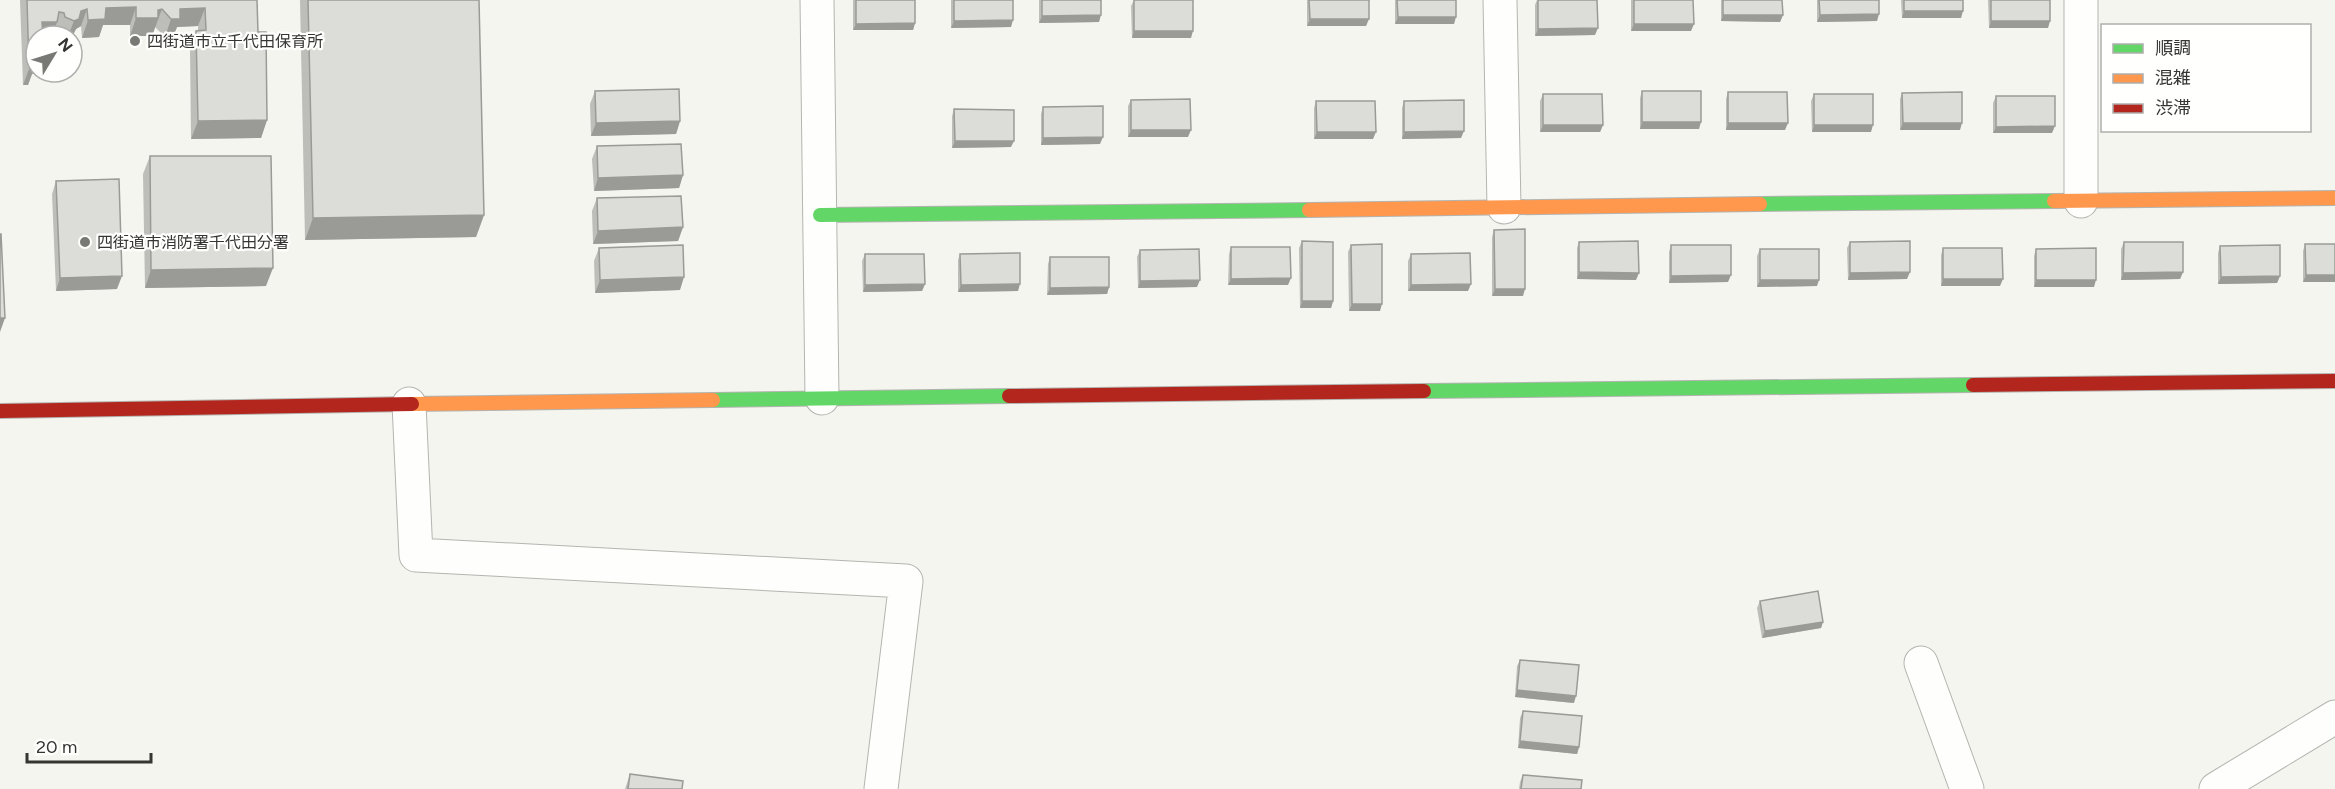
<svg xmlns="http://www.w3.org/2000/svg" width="2335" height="789" font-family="Figtree,'Noto Sans JP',sans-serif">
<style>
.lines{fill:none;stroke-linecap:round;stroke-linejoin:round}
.street-casing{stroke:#b4b4b0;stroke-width:35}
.fast-casing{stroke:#b4b4b0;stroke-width:16}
.slow-casing{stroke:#b4b4b0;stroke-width:16}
.jam-casing{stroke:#b4b4b0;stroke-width:16}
.street{stroke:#fefefd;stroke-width:33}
.fast{stroke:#63d668;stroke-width:14}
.slow{stroke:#ff974d;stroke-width:14}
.jam{stroke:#b3261e;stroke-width:14}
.wall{fill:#bdbdba}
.shaded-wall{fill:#9a9a97}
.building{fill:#dcdcd8;stroke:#9a9a97;stroke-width:1.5}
.poi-dot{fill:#787874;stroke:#fffffe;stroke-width:2}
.labels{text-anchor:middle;stroke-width:4.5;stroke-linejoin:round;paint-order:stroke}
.poi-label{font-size:16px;fill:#353532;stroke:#fffffe;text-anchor:start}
</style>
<rect width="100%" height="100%" fill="#f5f5f0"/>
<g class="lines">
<!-- street casing -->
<g class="street-casing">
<g id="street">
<path d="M817,0L822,398"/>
<path d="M1500,0L1504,207"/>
<path d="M2081,201V0"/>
<path d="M409,404L416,555L906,581L881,789"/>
<path d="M1921,663L1967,789"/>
<path d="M2216,789L2335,717"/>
</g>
</g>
<!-- fast casing -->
<g class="fast-casing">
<g id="fast">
<path d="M1760,204L2054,201"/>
<path d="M820,215L1309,210"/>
<path d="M1424,391L1973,385"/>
<path d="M713,400L1009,396"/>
</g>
</g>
<!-- slow casing -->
<g class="slow-casing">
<g id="slow">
<path d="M2054,201L2335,198"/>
<path d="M1309,210L1760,204"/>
<path d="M412,404L713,400"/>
</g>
</g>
<!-- jam casing -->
<g class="jam-casing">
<g id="jam">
<path d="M1973,385L2335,381"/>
<path d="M1009,396L1424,391"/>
<path d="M0,411L412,404"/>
</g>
</g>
<!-- street -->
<use href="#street" class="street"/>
<!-- fast -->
<use href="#fast" class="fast"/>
<!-- slow -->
<use href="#slow" class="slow"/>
<!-- jam -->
<use href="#jam" class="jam"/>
</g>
<!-- wall -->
<g class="wall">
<path d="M20,0H257L258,32L267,120L261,138L191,139L190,48L196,31H198V26L177,27L173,37H165L155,27L152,36H130V25H103L99,37L82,38L81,26L76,29L72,37V36H60L58,35V31L54,30L36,36V72H38L37,73L32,74L28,85H23Z"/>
<path d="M300,0H479L484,215L476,237L305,240Z"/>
<path d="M853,0H915V23L913,30H853Z"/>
<path d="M951,0H1013L1011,27L951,28Z"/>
<path d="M1039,0H1101L1099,22L1039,23Z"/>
<path d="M1134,0L1191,38H1132L1131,6Z"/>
<path d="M1307,0H1369L1366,26H1307Z"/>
<path d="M1395,0H1456L1454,24H1395Z"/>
<path d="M1537,0H1597L1595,35L1535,36V5Z"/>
<path d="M1631,0H1693L1691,31H1631Z"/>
<path d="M1721,0H1782L1783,15L1780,22L1721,21Z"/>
<path d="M1817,0H1879L1877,21L1817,22Z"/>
<path d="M1901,0H1963L1961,18H1902Z"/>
<path d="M1988,0H2050L2048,28H1989Z"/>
<path d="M595,91L680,121L676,134L591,136L590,104Z"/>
<path d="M1642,91L1699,129H1640V98Z"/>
<path d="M1728,92L1785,130H1726V99Z"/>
<path d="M1902,93L1960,130H1900V99Z"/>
<path d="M1543,94L1603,125L1600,132H1540V101Z"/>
<path d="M1814,94L1871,132H1812L1811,101Z"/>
<path d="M1996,96L2052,133H1993V103Z"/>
<path d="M1131,100L1188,137H1128V106Z"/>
<path d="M1316,101L1373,139H1314V108Z"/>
<path d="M1404,101L1461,138L1402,139V108Z"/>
<path d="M1043,107L1100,144L1041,145V114Z"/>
<path d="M954,109L1011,147L952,148V116Z"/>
<path d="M597,146L683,175L679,188L594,191L592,159Z"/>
<path d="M150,156L266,286L145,288L143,174Z"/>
<path d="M56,181L117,289L56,291L52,194Z"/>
<path d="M597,198L683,227L678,241L593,244L592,211Z"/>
<path d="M1494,230L1523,296H1492V237Z"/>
<path d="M1302,241L1333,301L1331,308H1300L1299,248Z"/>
<path d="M1579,242L1636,280L1577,279V248Z"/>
<path d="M1850,242L1907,279L1848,280L1847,248Z"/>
<path d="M2124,242L2183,272L2180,279L2121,280V249Z"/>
<path d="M2305,244H2335V282H2303V251Z"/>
<path d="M1351,245L1380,311H1349L1348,252Z"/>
<path d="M1671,245L1728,282L1669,283V252Z"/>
<path d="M2220,246L2280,276L2277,283L2218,284V253Z"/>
<path d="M1231,247L1288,285H1228L1229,254Z"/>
<path d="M599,248L680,290L595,293L594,261Z"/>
<path d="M1943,248L2000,286H1941V255Z"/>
<path d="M1760,249L1817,286L1757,287V256Z"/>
<path d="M2036,249L2094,287H2034V256Z"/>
<path d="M1140,250L1197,287L1138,288L1137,257Z"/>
<path d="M865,254L925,284L922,291L863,292L862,261Z"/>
<path d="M960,254L1018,291L958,292V260Z"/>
<path d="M1411,254L1468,291H1408V261Z"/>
<path d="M1050,257L1109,287L1107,294L1047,295L1048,264Z"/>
<path d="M1760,601L1823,622L1821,628L1762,638L1757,608Z"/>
<path d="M1520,660L1574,703L1515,697L1517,666Z"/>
<path d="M1523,711L1579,747L1577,754L1518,748L1520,718Z"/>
<path d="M630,774L682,789H625Z"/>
<path d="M1523,775L1581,789H1519L1520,782Z"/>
</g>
<!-- shaded-wall -->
<g class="shaded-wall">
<path d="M136,7L130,25H103L99,37L82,38L88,20L106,8Z"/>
<path d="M205,8L198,26L177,27L173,37H165L171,19L180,9Z"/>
<path d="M87,9L81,26L76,29L72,37V36H68L74,21L81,11Z"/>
<path d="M162,9L152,36H130L136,18L158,10Z"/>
<path d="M1904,11H1963L1961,18H1902Z"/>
<path d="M1879,14L1877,21L1817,22L1820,15Z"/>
<path d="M1101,15L1099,22L1039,23L1042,16Z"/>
<path d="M1723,15H1783L1780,22L1721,21Z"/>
<path d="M1398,17H1456L1454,24H1395Z"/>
<path d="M1310,19H1369L1366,26H1307Z"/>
<path d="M1013,20L1011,27L951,28L954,21Z"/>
<path d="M1991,21H2050L2048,28H1989Z"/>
<path d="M42,22H57L52,36H37Z"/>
<path d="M915,23L913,30H853L856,24Z"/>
<path d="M1634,24H1694L1691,31H1631Z"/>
<path d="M1598,28L1595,35L1535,36L1538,29Z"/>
<path d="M1134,31H1193L1191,38H1132Z"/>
<path d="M34,56H36V72H38L37,73L32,74L28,85H23Z"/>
<path d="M267,120L261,138L191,139L198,121Z"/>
<path d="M680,121L676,134L591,136L596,123Z"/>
<path d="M1642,122H1701L1699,129H1640Z"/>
<path d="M1728,123H1788L1785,130H1726Z"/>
<path d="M1903,123H1962L1960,130H1900Z"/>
<path d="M1543,125H1603L1600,132H1540Z"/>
<path d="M1814,125H1873L1871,132H1812Z"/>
<path d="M2055,126L2052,133H1993L1996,127Z"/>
<path d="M1131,130H1191L1188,137H1128Z"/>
<path d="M1464,131L1461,138L1402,139L1404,132Z"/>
<path d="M1317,132H1376L1373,139H1314Z"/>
<path d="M1103,137L1100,144L1041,145L1043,138Z"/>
<path d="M955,141H1014L1011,147L952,148Z"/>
<path d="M683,175L679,188L594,191L598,178Z"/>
<path d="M484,215L476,237L305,240L313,218Z"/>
<path d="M683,227L678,241L593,244L598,231Z"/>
<path d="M273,268L266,286L145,288L151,270Z"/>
<path d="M1579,272L1639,273L1636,280L1577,279Z"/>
<path d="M1910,272L1907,279L1848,280L1850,273Z"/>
<path d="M2183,272L2180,279L2121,280L2123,273Z"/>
<path d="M1731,275L1728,282L1669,283L1671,276Z"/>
<path d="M2306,275H2335V282H2303Z"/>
<path d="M122,276L117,289L56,291L60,278Z"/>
<path d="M2280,276L2277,283L2218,284L2221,277Z"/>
<path d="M684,277L680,290L595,293L600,280Z"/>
<path d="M1291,278L1288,285H1228L1231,279Z"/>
<path d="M1943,279H2003L2000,286H1941Z"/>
<path d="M1200,280L1197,287L1138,288L1140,281Z"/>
<path d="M1760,280H1819L1817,286L1757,287Z"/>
<path d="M2036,280H2096L2094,287H2034Z"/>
<path d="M925,284L922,291L863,292L865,285Z"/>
<path d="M1020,284L1018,291L958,292L961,285Z"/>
<path d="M1471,284L1468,291H1408L1411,285Z"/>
<path d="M1109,287L1107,294L1047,295L1050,288Z"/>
<path d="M1495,289H1525L1523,296H1492Z"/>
<path d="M1302,301H1333L1331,308H1300Z"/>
<path d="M1352,304H1382L1380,311H1349Z"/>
<path d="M0,318H5L0,332Z"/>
<path d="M1823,622L1821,628L1762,638L1765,631Z"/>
<path d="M1517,690L1576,696L1574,703L1515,697Z"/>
<path d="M1520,741L1579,747L1577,754L1518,748Z"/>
</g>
<!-- building -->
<g class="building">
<path d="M27,0H257L258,32H266L267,120L198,121L196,31L206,30L205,8L180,9V19H171L162,9L158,10V18H136V7L106,8L105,19L88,20L87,9L81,11L79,19L74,21L65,17L64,13L59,12L57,22H42L43,36H36V56H34V67H29Z"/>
<path d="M308,0H479L484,215L313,218Z"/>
<path d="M856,0H915V23L856,24Z"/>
<path d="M954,0H1013V20L954,21Z"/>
<path d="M1042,0H1101V15L1042,16Z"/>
<rect x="1134" y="0" width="59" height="31"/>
<path d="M1309,0H1369V19H1310Z"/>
<path d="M1397,0H1456V17H1398Z"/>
<path d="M1538,0H1597L1598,28L1538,29Z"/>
<path d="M1634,0H1693L1694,24H1634Z"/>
<path d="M1723,0H1782L1783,15H1723Z"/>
<path d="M1819,0H1879V14L1820,15Z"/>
<rect x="1904" y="0" width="59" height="11"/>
<rect x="1991" y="0" width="59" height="21"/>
<path d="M679,89L680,121L596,123L595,91Z"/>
<rect x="1642" y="91" width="59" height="31"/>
<path d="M1728,92H1787L1788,123H1728Z"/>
<path d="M1962,92V123H1903L1902,93Z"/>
<path d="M1543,94H1602L1603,125H1543Z"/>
<rect x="1814" y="94" width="59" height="31"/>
<path d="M1996,96H2055V126L1996,127Z"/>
<path d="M1190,99L1191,130H1131V100Z"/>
<path d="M1464,100V131L1404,132V101Z"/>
<path d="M1316,101H1375L1376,132H1317Z"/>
<path d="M1103,106V137L1043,138V107Z"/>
<path d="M954,109L1014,110V141H955Z"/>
<path d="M681,144L683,175L598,178L597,146Z"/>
<path d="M150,156H271L273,268L151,270Z"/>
<path d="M119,179L122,276L60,278L56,181Z"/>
<path d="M681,196L683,227L598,231L597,198Z"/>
<path d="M1525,229V289H1495L1494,230Z"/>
<path d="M0,234H1L5,318H0Z"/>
<path d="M1302,241L1333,242V301H1302Z"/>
<path d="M1638,241L1639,273L1579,272V242Z"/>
<path d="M1910,241V272L1850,273V242Z"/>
<path d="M2124,242H2183V272L2123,273Z"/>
<path d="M1382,244V304H1352L1351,245Z"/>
<path d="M2305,244H2335V275H2306Z"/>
<path d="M683,245L684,277L600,280L599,248Z"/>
<path d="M1671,245H1731V275L1671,276Z"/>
<path d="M2280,245V276L2221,277L2220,246Z"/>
<path d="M1231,247H1290L1291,278L1231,279Z"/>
<path d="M1943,248H2002L2003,279H1943Z"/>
<path d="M2096,248V280H2036V249Z"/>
<path d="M1199,249L1200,280L1140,281V250Z"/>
<rect x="1760" y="249" width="59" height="31"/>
<path d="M1020,253V284L961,285L960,254Z"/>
<path d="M1470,253L1471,284L1411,285V254Z"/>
<path d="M865,254H924L925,284L865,285Z"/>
<path d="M1050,257H1109V287L1050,288Z"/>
<path d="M1818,591L1823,622L1765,631L1760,601Z"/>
<path d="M1520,660L1579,665L1576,696L1517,690Z"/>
<path d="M1523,711L1582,716L1579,747L1520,741Z"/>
<path d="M630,774L683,781L682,789H628Z"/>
<path d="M1523,775L1582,780L1581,789H1521Z"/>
</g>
<!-- markers -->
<g class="poi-dot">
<circle cx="135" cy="41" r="6"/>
<circle cx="85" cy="242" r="6"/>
</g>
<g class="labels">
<!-- poi labels -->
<g class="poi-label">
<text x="147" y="47">四街道市立千代田保育所</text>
<text x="97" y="248">四街道市消防署千代田分署</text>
</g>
</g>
<!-- legend -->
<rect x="2101" y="24" width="210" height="108" fill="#fffffe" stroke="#aeaeac" stroke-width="1.5"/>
<rect x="2113" y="44" width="30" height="9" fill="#63d668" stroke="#aeaeac" stroke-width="1.5"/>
<text x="2155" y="54" font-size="18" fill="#353532">順調</text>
<rect x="2113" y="74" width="30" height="9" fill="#ff974d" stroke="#aeaeac" stroke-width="1.5"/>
<text x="2155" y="84" font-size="18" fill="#353532">混雑</text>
<rect x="2113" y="104" width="30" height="9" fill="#b3261e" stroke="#aeaeac" stroke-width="1.5"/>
<text x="2155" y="114" font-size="18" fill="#353532">渋滞</text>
<!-- north arrow -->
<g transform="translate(54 54) rotate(52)"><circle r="28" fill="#fffffe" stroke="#aeaeac" stroke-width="1.5"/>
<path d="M0-4.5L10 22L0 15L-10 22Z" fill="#787874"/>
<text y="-9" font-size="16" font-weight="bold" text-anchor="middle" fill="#353532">N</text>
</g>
<!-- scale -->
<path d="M27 753v9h124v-9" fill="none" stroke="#353532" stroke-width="3"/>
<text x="36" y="753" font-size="18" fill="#353532" stroke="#fffffe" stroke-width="4.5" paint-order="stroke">20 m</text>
</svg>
